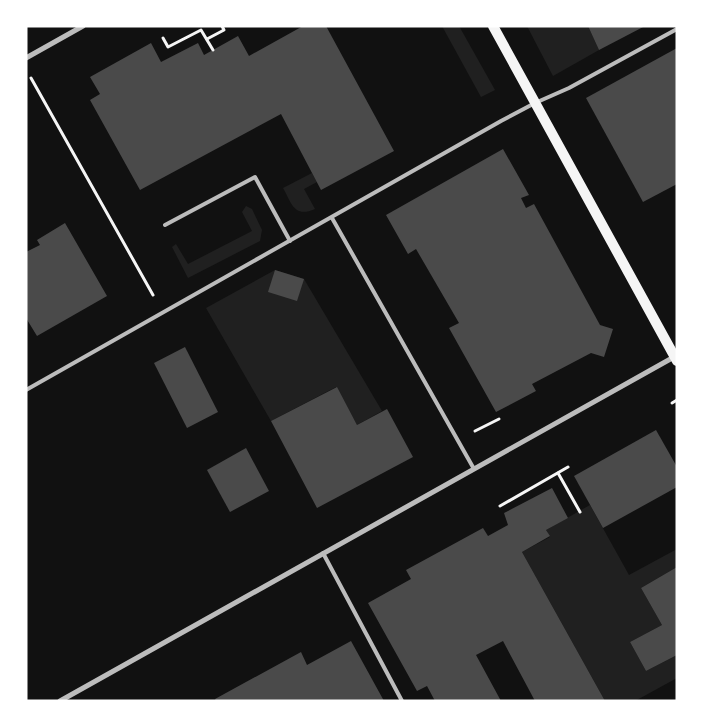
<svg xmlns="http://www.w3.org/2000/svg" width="703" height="727" font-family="Roboto,sans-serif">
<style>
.green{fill:#202020}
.building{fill:#4a4a4a}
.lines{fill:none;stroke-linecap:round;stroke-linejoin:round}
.path{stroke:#f5f5f5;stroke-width:3}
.service{stroke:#bcbcbc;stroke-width:4}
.minor{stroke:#bcbcbc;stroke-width:5}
.secondary{stroke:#f5f5f5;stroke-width:10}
</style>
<rect width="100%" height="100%" fill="#111"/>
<!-- green -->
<g class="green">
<path d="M442,26H459L495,90L481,97Z"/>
<path d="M527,26H588L599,50L553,76Z"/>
<path d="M312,173L317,182L304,189L315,209C294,218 292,204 283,188Z"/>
<path d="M246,206L252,209L262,230L260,241L188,278L172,247L176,244L188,264L252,231L242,212Z"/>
<path d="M275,270L304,279L382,411L357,425L336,387L271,421L206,308Z"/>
<path d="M590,505L629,575L677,549V567L641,588L662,625L630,642L646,671L677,655V678L635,701H605L522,552L550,537L546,530Z"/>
</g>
<!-- building -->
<g class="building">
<path d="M303,26H326L394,151L321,190L281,114L140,190L90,100L100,94L90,77L151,43L161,62L198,43L204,55L238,36L249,56Z"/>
<path d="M588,26H645L599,50Z"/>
<path d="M677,48V184L643,202L586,98Z"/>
<path d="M503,149L529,195L521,198L526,208L534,204L600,325L613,329L604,357L591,353L532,384L536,391L496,412L449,328L459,323L416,249L408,254L386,215Z"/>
<path d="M65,223L107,296L37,336L26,318V252L40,245L37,240Z"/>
<path d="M275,270L304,279L297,301L268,292Z"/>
<path d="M185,347L218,412L187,428L154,363Z"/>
<path d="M337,387L357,425L387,409L413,457L317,508L271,421Z"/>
<path d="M656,430L677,467V487L603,528L574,476Z"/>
<path d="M246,448L269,491L230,512L207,470Z"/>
<path d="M552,488L568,518L546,530L550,536L522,552L605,701H535L503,641L476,655L501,701H435L427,686L417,691L368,603L411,579L406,570L483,528L488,536L508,525L504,513Z"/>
<path d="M677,567V655L646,671L630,642L662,625L641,588Z"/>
<path d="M351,641L384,701H216L215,699L301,652L307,665Z"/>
</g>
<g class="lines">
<!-- path -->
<g class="path">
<path d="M163,38L168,47L201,30L213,50"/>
<path d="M207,39L224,30L222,26"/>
<path d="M31,78L153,295"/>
<path d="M672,403L677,400"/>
<path d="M475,431L499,419"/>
<path d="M558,473L580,512"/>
<path d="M500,506L568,467"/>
</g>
<!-- service -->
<g class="service">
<path d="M332,218L474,469"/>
<path d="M165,225L255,177L290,241"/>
<path d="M26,390L501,121L535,103L569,88L677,29"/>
<path d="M323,553L402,701"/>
</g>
<!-- minor -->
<g class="minor">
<path d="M26,58L83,26"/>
<path d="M60,701L674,357"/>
</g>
<!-- secondary -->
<path class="secondary" d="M493,26L677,361"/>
</g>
<!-- border -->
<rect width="703" height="727" fill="none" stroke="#ffffff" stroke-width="55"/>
</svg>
